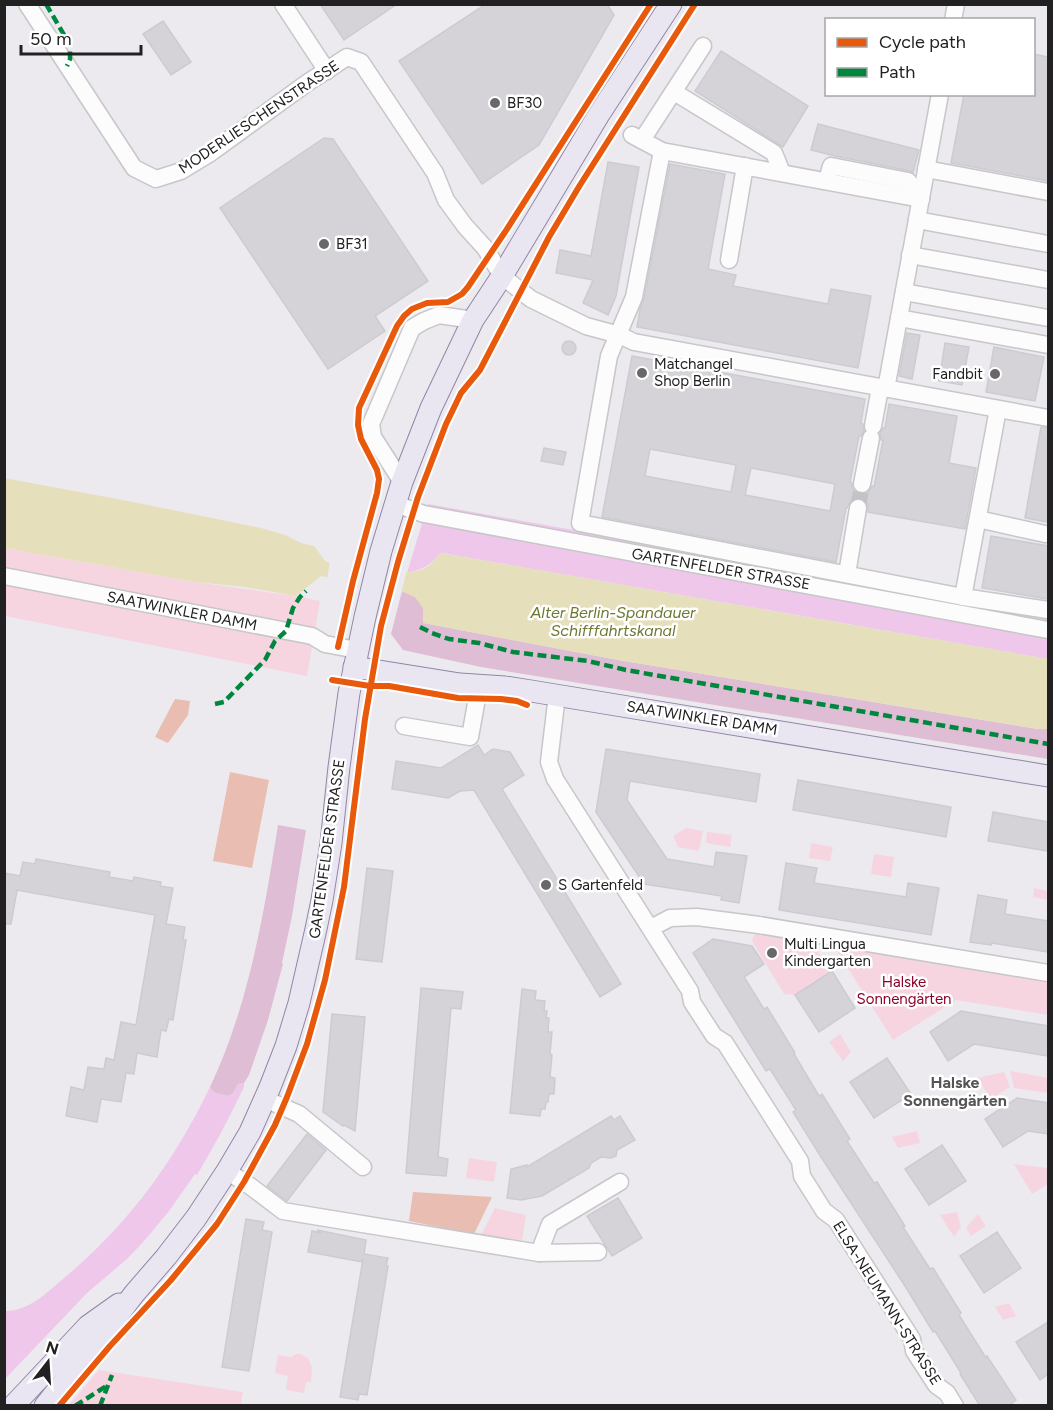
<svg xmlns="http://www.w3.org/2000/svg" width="1053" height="1410" font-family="Figtree,sans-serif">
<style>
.grass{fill:#eec7ea}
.forest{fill:#dfbdd5}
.park{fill:#f6d5e0}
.pitch{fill:#e9bdb2}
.water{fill:#e6dfbb}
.pier{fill:#eceaef}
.building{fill:#d5d3d8;stroke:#cccbd3;stroke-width:1.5;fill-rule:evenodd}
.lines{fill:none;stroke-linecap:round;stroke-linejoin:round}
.minor-tunnel{stroke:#c3c2c6;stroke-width:16;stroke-dasharray:16 8;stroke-linecap:butt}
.minor-casing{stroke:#c7c6c8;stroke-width:19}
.major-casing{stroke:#9086a6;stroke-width:23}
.minor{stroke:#fcfcfd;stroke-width:16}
.major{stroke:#e9e6f2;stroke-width:21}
.quiet{stroke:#00873e;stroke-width:4.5;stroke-dasharray:9 4.5;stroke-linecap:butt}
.cycleway-casing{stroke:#fff;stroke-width:10}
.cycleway{stroke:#e8590c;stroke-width:6}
.poi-dot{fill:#686769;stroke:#fff;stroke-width:2}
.labels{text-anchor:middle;stroke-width:5;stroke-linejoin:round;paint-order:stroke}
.poi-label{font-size:15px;fill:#212121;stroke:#fff;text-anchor:start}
.street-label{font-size:15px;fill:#212121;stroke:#fff}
.park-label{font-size:15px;fill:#8c0229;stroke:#fff}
.water-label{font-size:16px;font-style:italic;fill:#6d7730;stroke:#fff}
.neighbourhood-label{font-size:16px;font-weight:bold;fill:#545454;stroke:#fff}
</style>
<rect width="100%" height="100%" fill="#eceaef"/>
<!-- grass -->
<g class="grass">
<path d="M428,504L1048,615V659L441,553C429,566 424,569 407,573Z"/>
<path d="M244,1083V1087C230,1117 214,1146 197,1175L195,1174L169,1211L145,1240L127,1259L87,1293L5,1379V1311C29,1311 45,1294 63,1279C128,1225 174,1162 210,1087C213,1094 222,1094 228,1096L233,1093L238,1084Z"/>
</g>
<!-- forest -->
<g class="forest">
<path d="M402,591L415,597L424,608V623L618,660L1038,729H1048V759L481,667L403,650L391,634Z"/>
<path d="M278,825L306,830L292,916L282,963L283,964L268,1020L249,1075L244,1083L238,1084L233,1093L228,1096C222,1094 213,1094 210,1087C249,1005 264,913 278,825Z"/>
</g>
<!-- park -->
<g class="park">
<path d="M4,548L195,582L296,596L320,601L307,676L5,616Z"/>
<path d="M686,828L703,831L699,851L678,847L673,836Z"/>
<path d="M707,832L732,835L730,847L706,843Z"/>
<path d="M811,843L833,847L830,861L809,858Z"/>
<path d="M874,854L894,857L891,877L871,874Z"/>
<path d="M1034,888L1048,891V912L1046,911L1048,900L1033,897Z"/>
<path d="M755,933L811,942L832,971L795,995L784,994L752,941Z"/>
<path d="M832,943L1048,979V1015L956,1000L893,1040Z"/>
<path d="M840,1034L851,1052L843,1061L829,1042Z"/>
<path d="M1010,1071L1048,1078V1093L1014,1088Z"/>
<path d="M1004,1072L1010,1087L991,1099L977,1078Z"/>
<path d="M917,1131L920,1143L898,1148L892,1137Z"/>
<path d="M469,1158L497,1162L494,1182L466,1178Z"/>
<path d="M1014,1164L1048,1168V1184L1032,1194Z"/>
<path d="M495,1208L526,1215L522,1240L481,1235Z"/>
<path d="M957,1212L961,1227L954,1237L940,1215Z"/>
<path d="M978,1214L986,1226L971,1236L966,1228Z"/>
<path d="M1009,1303L1016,1316L1003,1320L995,1307Z"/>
<path d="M296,1354H300L308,1358L312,1368L311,1382H306L304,1393L286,1390L288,1376L275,1373L278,1355L291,1357Z"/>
<path d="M99,1370L243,1392L241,1405H69Z"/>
</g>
<!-- pitch -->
<g class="pitch">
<path d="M175,699L190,701L188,715L168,743L155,737Z"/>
<path d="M230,772L269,780L252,868L213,861Z"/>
<path d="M413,1192L492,1197L474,1234L409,1221Z"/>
</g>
<!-- water -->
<path class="water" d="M4,478L133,502L261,528L285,535L301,543L314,546L326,562L353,567L357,564C378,568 413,580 431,564C434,561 437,557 440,553L1048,659V729H1038L618,660L423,623V608L415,597L402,591L321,576L296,596L245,587L195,582L5,548Z"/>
<!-- pier -->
<path class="pier" d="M330,559L352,564L358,561L407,570L401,594L327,580Z"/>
<!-- building -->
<g class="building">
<path d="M320,4H397L344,40Z"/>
<path d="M486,4H607L614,15L539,145L482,184L399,61Z"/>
<path d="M163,21L191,62L171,75L143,34Z"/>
<path d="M721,51L808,106L783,147L695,91Z"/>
<path d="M1034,54L1048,57V181L951,163L964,94H1034Z"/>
<path d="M818,124L919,150L913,173L910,171L835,156L811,150Z"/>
<path d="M324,138L333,139L428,281L375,316L385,331L328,369L220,208Z"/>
<path d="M608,162L639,167L616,296L608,315L583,303L593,280L556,273L560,250L591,256Z"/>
<path d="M670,164L725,174L708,269L736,275L733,286L828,304L831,289L871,296L858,368L637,327L640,309L644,299Z"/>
<path d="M907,333L920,335L912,379L899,376Z"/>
<circle cx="569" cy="348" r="7"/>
<path d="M945,343L969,347L962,385L939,381Z"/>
<path d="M994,347L1044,357L1035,401L986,392Z"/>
<path d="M632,356L865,399L861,423L863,424L864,431L861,436H859L850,482L852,483V488L855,491L861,494H866L870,490L872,486L874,487L883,440H881L880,433L883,428H885L889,404L957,416L949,463L976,468L965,529L868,512V505L865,500L860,498H855L850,502L847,508H846L836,562L602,517ZM650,449L736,465L731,492L645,476ZM751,468L835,484L830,511L745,495Z"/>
<path d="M1041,427L1048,428V522L1025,518Z"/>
<path d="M544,448L566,452L563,465L541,461Z"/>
<path d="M991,536L1048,546V599L982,588Z"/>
<path d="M478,745L484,755L493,749L510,752L524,775L502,789L621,984L600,997L474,790L460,791L448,798L392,789L396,761L441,768Z"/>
<path d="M606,749L760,774L756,802L630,781L627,800L667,859L714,867L716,852L747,856L739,903L721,900L722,896L644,884L596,812Z"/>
<path d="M798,780L951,807L946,837L793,810Z"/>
<path d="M993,812L1048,822V851L988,841Z"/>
<path d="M36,859L110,872L109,877L133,881L134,877L161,882L160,886L173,888L166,924L185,927L183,940H186L173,1020L169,1019L166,1031L161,1030L157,1057L137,1053L134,1074L126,1073L121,1102L101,1099L97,1122L66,1116L71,1087L84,1090L88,1067L104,1069L106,1058L114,1060L121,1022L136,1025L155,915L17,890L11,924H4V873L20,876L23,862L35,864Z"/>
<path d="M786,863L817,868L814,883L906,897L908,883L939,888L931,935L779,910Z"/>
<path d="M367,868L393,871L382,962L356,959Z"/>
<path d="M978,895L1007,900L1005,914L1048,921V952L992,943L991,945L970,942Z"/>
<path d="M713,939L752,946L764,964L744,977L764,1009L767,1007L795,1053L794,1054L819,1096L822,1094L850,1139L847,1141L874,1183L877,1182L905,1226L903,1227L930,1269L933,1268L961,1313L959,1315L986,1358L987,1356L1016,1400L1008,1406H980L960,1374L961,1373L935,1331L933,1332L905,1286L821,1157L793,1112L796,1110L770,1069L766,1071L693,953Z"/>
<path d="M832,971L855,1008L819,1032L795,995Z"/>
<path d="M421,988L463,992L461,1009L451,1008L438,1157L448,1159L446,1176L406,1173Z"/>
<path d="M522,989L536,991L535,1000L545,1001L544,1011H547L546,1018H549L548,1032H552L550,1054L552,1055L550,1077L555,1078L554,1094H549L548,1102H546L545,1109H541L540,1116L510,1113Z"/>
<path d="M961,1011L1048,1026V1056L974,1044L948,1061L930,1032Z"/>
<path d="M332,1014L365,1017L355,1131L344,1125L343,1126L323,1112Z"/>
<path d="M887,1058L911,1094L874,1118L850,1082Z"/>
<path d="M1017,1098L1048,1103V1134L1028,1131L1003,1147L985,1119Z"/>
<path d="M611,1116L614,1120L620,1116L635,1140L617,1150L616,1156L611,1158L601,1157L591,1163L589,1168L542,1196L521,1200L507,1198L511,1169L527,1165V1167Z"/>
<path d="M307,1134L326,1150L287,1201L267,1186Z"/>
<path d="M942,1145L966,1181L929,1205L905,1169Z"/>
<path d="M618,1198L642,1238L612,1256L587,1216Z"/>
<path d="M246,1219L264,1222L262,1230L272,1232L249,1371L222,1367Z"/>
<path d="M317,1230L366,1240L364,1254L388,1258L386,1266H388L367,1395L359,1394L358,1400L340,1397L363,1259L362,1262L308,1252L312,1231L321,1233Z"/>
<path d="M997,1232L1021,1268L984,1293L960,1256Z"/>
<path d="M1048,1322V1374L1040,1380L1016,1342Z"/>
</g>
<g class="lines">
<!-- minor-tunnel -->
<path class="minor-tunnel" d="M858,508L862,484"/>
<!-- minor casing -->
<g class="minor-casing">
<g id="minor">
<path d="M27,4L134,168L156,179L181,171L209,154L307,83L347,57L361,62L435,173L446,200L465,226L485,248L502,276L531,299L586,326L619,335L634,342L1048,418"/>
<path d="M283,4L327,71"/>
<path d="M953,20L956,4"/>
<path d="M674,92L774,153L782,173"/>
<path d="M632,135L662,151L921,199"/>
<path d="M642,140L703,46"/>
<path d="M662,151L634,297L609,356L580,523L963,597L1048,610"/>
<path d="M926,169L1048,192"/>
<path d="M827,181L831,166L908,181L921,199"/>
<path d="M917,220L1048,244"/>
<path d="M910,255L1048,280"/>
<path d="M729,260L745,166"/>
<path d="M904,292L1048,318"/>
<path d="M899,318L1048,345"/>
<path d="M886,389L940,94"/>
<path d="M873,426L880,388"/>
<path d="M402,482L373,437L371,424L412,328L424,321L439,315L473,320"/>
<path d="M862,484L871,438"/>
<path d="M395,504L424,514L1048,630"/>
<path d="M978,519L1045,534"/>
<path d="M847,574L858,508"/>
<path d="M4,576L312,636L325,644L357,650"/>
<path d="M963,597L998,409"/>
<path d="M557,695L549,762L555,779L690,991L692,1002L714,1036L725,1043L800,1161L802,1176L824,1211L836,1220L912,1339L914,1351L936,1385L947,1393L955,1406"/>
<path d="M404,726L470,737L479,687"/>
<path d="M651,928L670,918L697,917L759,925L1048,973"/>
<path d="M265,1099L299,1114L363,1167"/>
<path d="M227,1171L250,1186L283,1211L539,1253L598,1252"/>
<path d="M539,1253L550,1224L620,1182"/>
</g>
</g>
<!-- major casing -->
<g class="major-casing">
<g id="major">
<path d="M354,667L460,684L505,687L531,691L1048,776"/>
<path d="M13,1406L88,1326L119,1304"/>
<path d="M45,1406L79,1363L99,1340L134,1294L166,1257L196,1218L227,1171L250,1132L270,1087L286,1046L299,1003L316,929L322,900L331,843L339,767L349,693L365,617L381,551L402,482L431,408L473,320L502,276L598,116L671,4"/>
</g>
</g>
<!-- minor -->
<use href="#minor" class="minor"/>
<!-- major -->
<use href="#major" class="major"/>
<!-- quiet -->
<g class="quiet">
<path d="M46,4L70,45V59L67,66"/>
<path d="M420,627L432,633L449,639L479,643L513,652L588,661L626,670L1048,744"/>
<path d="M215,704L224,702L265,660L275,641L286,631L293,608L300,597L306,591"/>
<path d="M75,1406L108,1385"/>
<path d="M100,1406L112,1375"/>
</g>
<!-- cycleway casing -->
<g class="cycleway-casing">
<g id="cycleway">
<path d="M338,647L353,581L377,493L379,479L377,470L361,439L358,425L359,408L397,326L404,316L412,309L427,303L448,302L462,294L468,287L505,232L651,4"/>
<path d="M332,680L370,686H389L458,698L501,699L517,701L527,705"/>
<path d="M59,1406L110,1346L171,1280L217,1224L244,1182L275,1125L287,1097L307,1044L325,980L344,887L365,719L381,626L398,562L418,497L446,424L461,393L480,370L549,237L580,185L695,4"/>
</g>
</g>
<!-- cycleway -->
<use href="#cycleway" class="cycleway"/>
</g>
<!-- markers -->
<g class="poi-dot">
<circle cx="495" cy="103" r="6"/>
<circle cx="324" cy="244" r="6"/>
<circle cx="642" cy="373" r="6"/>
<circle cx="995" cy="374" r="6"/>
<circle cx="546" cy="885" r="6"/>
<circle cx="772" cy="953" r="6"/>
</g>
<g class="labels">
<!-- poi labels -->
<g class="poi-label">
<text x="507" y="108">BF30</text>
<text x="336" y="249">BF31</text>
<text x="654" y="369">Matchangel<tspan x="654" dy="17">Shop Berlin</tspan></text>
<text x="983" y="379" text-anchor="end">Fandbit</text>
<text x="558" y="890">S Gartenfeld</text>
<text x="784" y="949">Multi Lingua<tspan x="784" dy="17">Kindergarten</tspan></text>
</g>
<!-- street labels -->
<g class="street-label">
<text transform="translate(259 117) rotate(-34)" y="5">MODERLIESCHENSTRASSE</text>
<text transform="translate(721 569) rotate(10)" y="5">GARTENFELDER STRASSE</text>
<text transform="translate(182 611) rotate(11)" y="5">SAATWINKLER DAMM</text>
<text transform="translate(702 718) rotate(9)" y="5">SAATWINKLER DAMM</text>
<text transform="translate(327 849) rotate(-82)" y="5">GARTENFELDER STRASSE</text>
<text transform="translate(887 1303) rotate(58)" y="5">ELSA-NEUMANN-STRASSE</text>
</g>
<!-- park labels -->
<g class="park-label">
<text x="904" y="987">Halske<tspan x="904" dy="17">Sonnengärten</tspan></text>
</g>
<!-- water labels -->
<g class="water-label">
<text x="613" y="618">Alter Berlin-Spandauer<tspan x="613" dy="18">Schifffahrtskanal</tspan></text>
</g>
<!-- neighbourhood labels -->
<g class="neighbourhood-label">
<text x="955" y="1088">Halske<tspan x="955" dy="18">Sonnengärten</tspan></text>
</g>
</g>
<!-- border -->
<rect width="1053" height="1410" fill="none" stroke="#212121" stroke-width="12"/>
<!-- legend -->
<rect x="825" y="18" width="210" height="78" fill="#ffffff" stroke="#a6a6a6" stroke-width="1.5"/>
<rect x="837" y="38" width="30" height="9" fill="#e8590c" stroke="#a6a6a6" stroke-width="1.5"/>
<text x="879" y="48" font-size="18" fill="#212121">Cycle path</text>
<rect x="837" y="68" width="30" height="9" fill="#00873e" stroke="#a6a6a6" stroke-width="1.5"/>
<text x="879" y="78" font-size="18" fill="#212121">Path</text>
<!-- north arrow -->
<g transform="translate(48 1362) rotate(17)" stroke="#ffffff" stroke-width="4.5" paint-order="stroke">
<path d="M0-4.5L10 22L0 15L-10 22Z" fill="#212121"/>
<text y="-9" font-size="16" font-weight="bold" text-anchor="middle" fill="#212121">N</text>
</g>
<!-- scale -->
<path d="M21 45v9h120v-9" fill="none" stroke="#212121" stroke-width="3"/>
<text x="30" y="45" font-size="18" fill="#212121" stroke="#ffffff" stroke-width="4.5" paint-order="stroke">50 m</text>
</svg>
